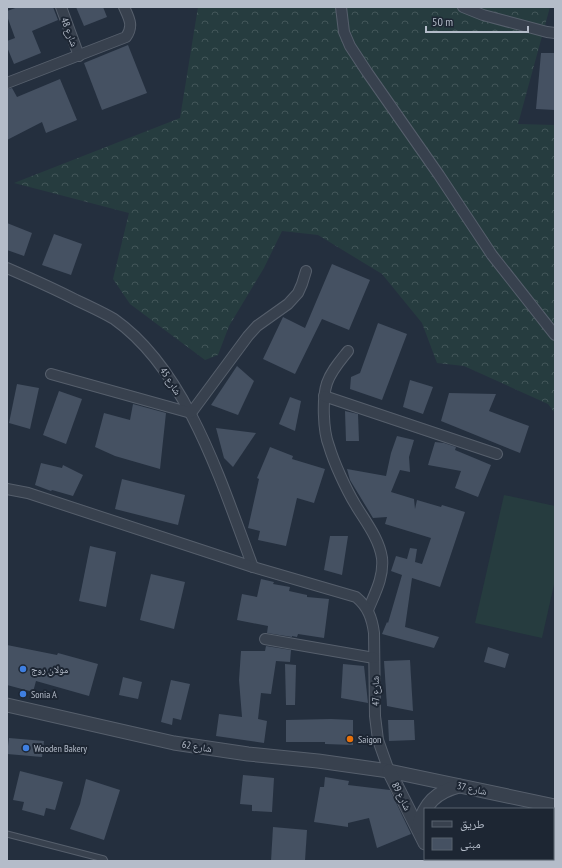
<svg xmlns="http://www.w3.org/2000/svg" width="562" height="868" font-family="'PT Sans Narrow','Noto Naskh Arabic',sans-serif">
	<defs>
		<pattern id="forest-crowns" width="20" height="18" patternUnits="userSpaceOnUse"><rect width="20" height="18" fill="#263c3f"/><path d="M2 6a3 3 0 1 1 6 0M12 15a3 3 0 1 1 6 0" fill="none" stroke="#435659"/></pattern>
	</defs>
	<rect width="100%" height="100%" fill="#242f3e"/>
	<!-- forest -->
	<polygon fill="url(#forest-crowns)" points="198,7 550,7 518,124 555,125 555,413 548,404 464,366 437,363 422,323 382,274 318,235 282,231 264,268 229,326 218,355 205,360 130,304 113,279 129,213 14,183 180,118"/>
	<!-- pitch -->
	<polygon fill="#263c3f" points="504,495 555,506 555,580 542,638 475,623"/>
	<!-- building -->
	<g fill="#455162">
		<polygon points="18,7 53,7 58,20 32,31 41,53 14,64 7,47 7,41 15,38 7,16 7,11"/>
		<polygon points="76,7 103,7 107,17 84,26"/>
		<polygon points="128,45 147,93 102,110 84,63"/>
		<polygon points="541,53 555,53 555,110 536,109"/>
		<polygon points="60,79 77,120 46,133 42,122 7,140 7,89 12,88 17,97"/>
		<polygon points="7,223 32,233 24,256 7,250"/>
		<polygon points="54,234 82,244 71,275 42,265"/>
		<polygon points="332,264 370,280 349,330 322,319 295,374 263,359 283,317 305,328"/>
		<polygon points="378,323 407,334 382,400 350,389 351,377 360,373"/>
		<polygon points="237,366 254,381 238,415 211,405"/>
		<polygon points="410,380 433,387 423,414 403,407"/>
		<polygon points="17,384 39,388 30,429 9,423"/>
		<polygon points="59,391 82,399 66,444 43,435"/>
		<polygon points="449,393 496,394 489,411 529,426 520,453 441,421"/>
		<polygon points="290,397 301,401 295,431 279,424"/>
		<polygon points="133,404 166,413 160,469 115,456 95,447 104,413 130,420"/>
		<polygon points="345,411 358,414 359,441 346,441"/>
		<polygon points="216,428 256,433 233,467 224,458"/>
		<polygon points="397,436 414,440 409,457 410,472 400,470 391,492 414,499 415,509 417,500 441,507 442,505 465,512 440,587 412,578 405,627 439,637 434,648 382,634 387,622 388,623 402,575 391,571 396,556 407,559 410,548 417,549 415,562 422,564 431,538 385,524 387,517 373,518 350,480 347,469 386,476 391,453"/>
		<polygon points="435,442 444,443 456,447 455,450 491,465 478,497 455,488 461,471 428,465"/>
		<polygon points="270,447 293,456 292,459 325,469 314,503 297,498 286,546 258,540 260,531 248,528 259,479 257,478"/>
		<polygon points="41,463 62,468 63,465 83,475 73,496 52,490 51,491 35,485"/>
		<polygon points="122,479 185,495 178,525 115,509"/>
		<polygon points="330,536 348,536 342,575 324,570"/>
		<polygon points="90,546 116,552 106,607 79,601"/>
		<polygon points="151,574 185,582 174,629 140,620"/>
		<polygon points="261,579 274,582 273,584 290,587 289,591 307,595 307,597 329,599 324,638 298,634 297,637 292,636 292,637 267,633 268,626 237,620 242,594 257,597"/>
		<polygon points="7,645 57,655 58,653 98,664 89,696 36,681 33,692 7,685"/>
		<polygon points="266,646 291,650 290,662 276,661 271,694 261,693 258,719 267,721 264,743 216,736 219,714 242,717 239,680 241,651 265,651"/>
		<polygon points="488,647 509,654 505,668 484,662"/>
		<polygon points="410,660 413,711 387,706 384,661"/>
		<polygon points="285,664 296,665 295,705 286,705"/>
		<polygon points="343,664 364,666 368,703 341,698"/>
		<polygon points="123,677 142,682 138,699 119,695"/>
		<polygon points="171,680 190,684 181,720 173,718 172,725 161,722"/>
		<polygon points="331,719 353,720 353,745 325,744 325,742 286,742 286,720"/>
		<polygon points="388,720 414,720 415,740 389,741"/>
		<polygon points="9,738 44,741 42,757 7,754"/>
		<polygon points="20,771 63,782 55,810 46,808 44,816 22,810 24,802 13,800"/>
		<polygon points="243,775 274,778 272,812 252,811 252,805 240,804"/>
		<polygon points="325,777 349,781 348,785 390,790 411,834 377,848 369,818 348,823 348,827 314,822 320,787 324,787"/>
		<polygon points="86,779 120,790 104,840 70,829 80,804"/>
		<polygon points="273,827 307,830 305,861 271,861"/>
	</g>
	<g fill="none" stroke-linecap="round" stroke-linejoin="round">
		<!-- service casing -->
		<g stroke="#565f6c" stroke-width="7">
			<g id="service">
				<polyline points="7,834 104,859 105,861"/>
				<polyline points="531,861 531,859"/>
			</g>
		</g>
		<!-- minor casing -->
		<g stroke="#565f6c" stroke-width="12">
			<g id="minor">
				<polyline points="61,7 79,56"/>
				<polyline points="341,7 344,32 350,46 367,72 439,175 492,255 555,335"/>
				<polyline points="463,7 483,15 547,32 555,33"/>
				<path d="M7 83 126 37C134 26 129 18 124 7"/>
				<path d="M7 268C30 278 53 288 76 300 89 306 102 312 114 319 188 371 222 485 253 567"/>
				<path d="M348 351C340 361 331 371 327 383 322 398 323 431 329 446 334 463 346 489 355 504 365 521 379 538 382 558 384 577 375 593 368 610"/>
				<polyline points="51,374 191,413 248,336 257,326 288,304 298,293 302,284 306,271"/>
				<polyline points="324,396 497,454"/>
				<path d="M7 489 28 493 253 567 356 597C368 607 372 618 374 633L375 716 378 740 389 771"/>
				<polyline points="265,639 374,658"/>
			</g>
		</g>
		<!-- tertiary casing -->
		<g stroke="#565f6c" stroke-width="15">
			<g id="tertiary">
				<polyline points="7,705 174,743 248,754 318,761 389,771 555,806"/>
				<polyline points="389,771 425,843"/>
				<path d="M418 827C425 803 436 792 459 786"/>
				<polyline points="432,859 433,861"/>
			</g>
		</g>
		<!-- service -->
		<use href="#service" stroke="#38414e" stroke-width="5"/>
		<!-- minor -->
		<use href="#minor" stroke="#38414e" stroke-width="10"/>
		<!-- tertiary -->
		<use href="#tertiary" stroke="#38414e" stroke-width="13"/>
	</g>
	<!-- markers -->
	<g fill="#3f7fe0" stroke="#1d2633" stroke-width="1.5">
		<circle cx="23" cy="669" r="4"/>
		<circle cx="23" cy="694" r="4"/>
		<circle cx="26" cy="748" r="4"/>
	</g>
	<circle fill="#e8710a" stroke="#1d2633" stroke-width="1.5" cx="350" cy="739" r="4"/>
	<g text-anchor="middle" stroke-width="4" stroke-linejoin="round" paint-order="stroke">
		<!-- street labels -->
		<g font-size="10" fill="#b4bcc9" stroke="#1d2633">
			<text transform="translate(70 32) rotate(69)" y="4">شارع 48</text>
			<text transform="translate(171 381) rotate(57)" y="4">شارع 45</text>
			<text transform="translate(375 691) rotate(-91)" y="4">شارع 47</text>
			<text transform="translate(197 746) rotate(9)" y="4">شارع 62</text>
			<text transform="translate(472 788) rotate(12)" y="4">شارع 37</text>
			<text transform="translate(402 796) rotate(63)" y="4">شارع 89</text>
		</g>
		<!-- poi labels -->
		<g font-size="10" fill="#b4bcc9" stroke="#1d2633" text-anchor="start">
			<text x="31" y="673">مولان روج</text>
			<text x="31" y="698">Sonia A</text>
			<text x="358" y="743">Saigon</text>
			<text x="34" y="752">Wooden Bakery</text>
		</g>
	</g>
	<!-- border -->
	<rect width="562" height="868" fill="none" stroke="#b4bcc9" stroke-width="16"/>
	<!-- legend -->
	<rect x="424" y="808" width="130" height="52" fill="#1d2633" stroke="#59626f"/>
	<rect x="432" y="821" width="20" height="6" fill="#38414e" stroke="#59626f"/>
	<text x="460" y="828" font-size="12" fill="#b4bcc9">طريق</text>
	<rect x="432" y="838" width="20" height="12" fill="#455162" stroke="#59626f"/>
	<text x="460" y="848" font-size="12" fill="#b4bcc9">مبنى</text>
	<!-- scale -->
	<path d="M426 26v6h102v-6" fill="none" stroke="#b4bcc9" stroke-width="2"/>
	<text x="432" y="26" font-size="12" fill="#b4bcc9" stroke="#1d2633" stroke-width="3" paint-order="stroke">50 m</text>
</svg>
